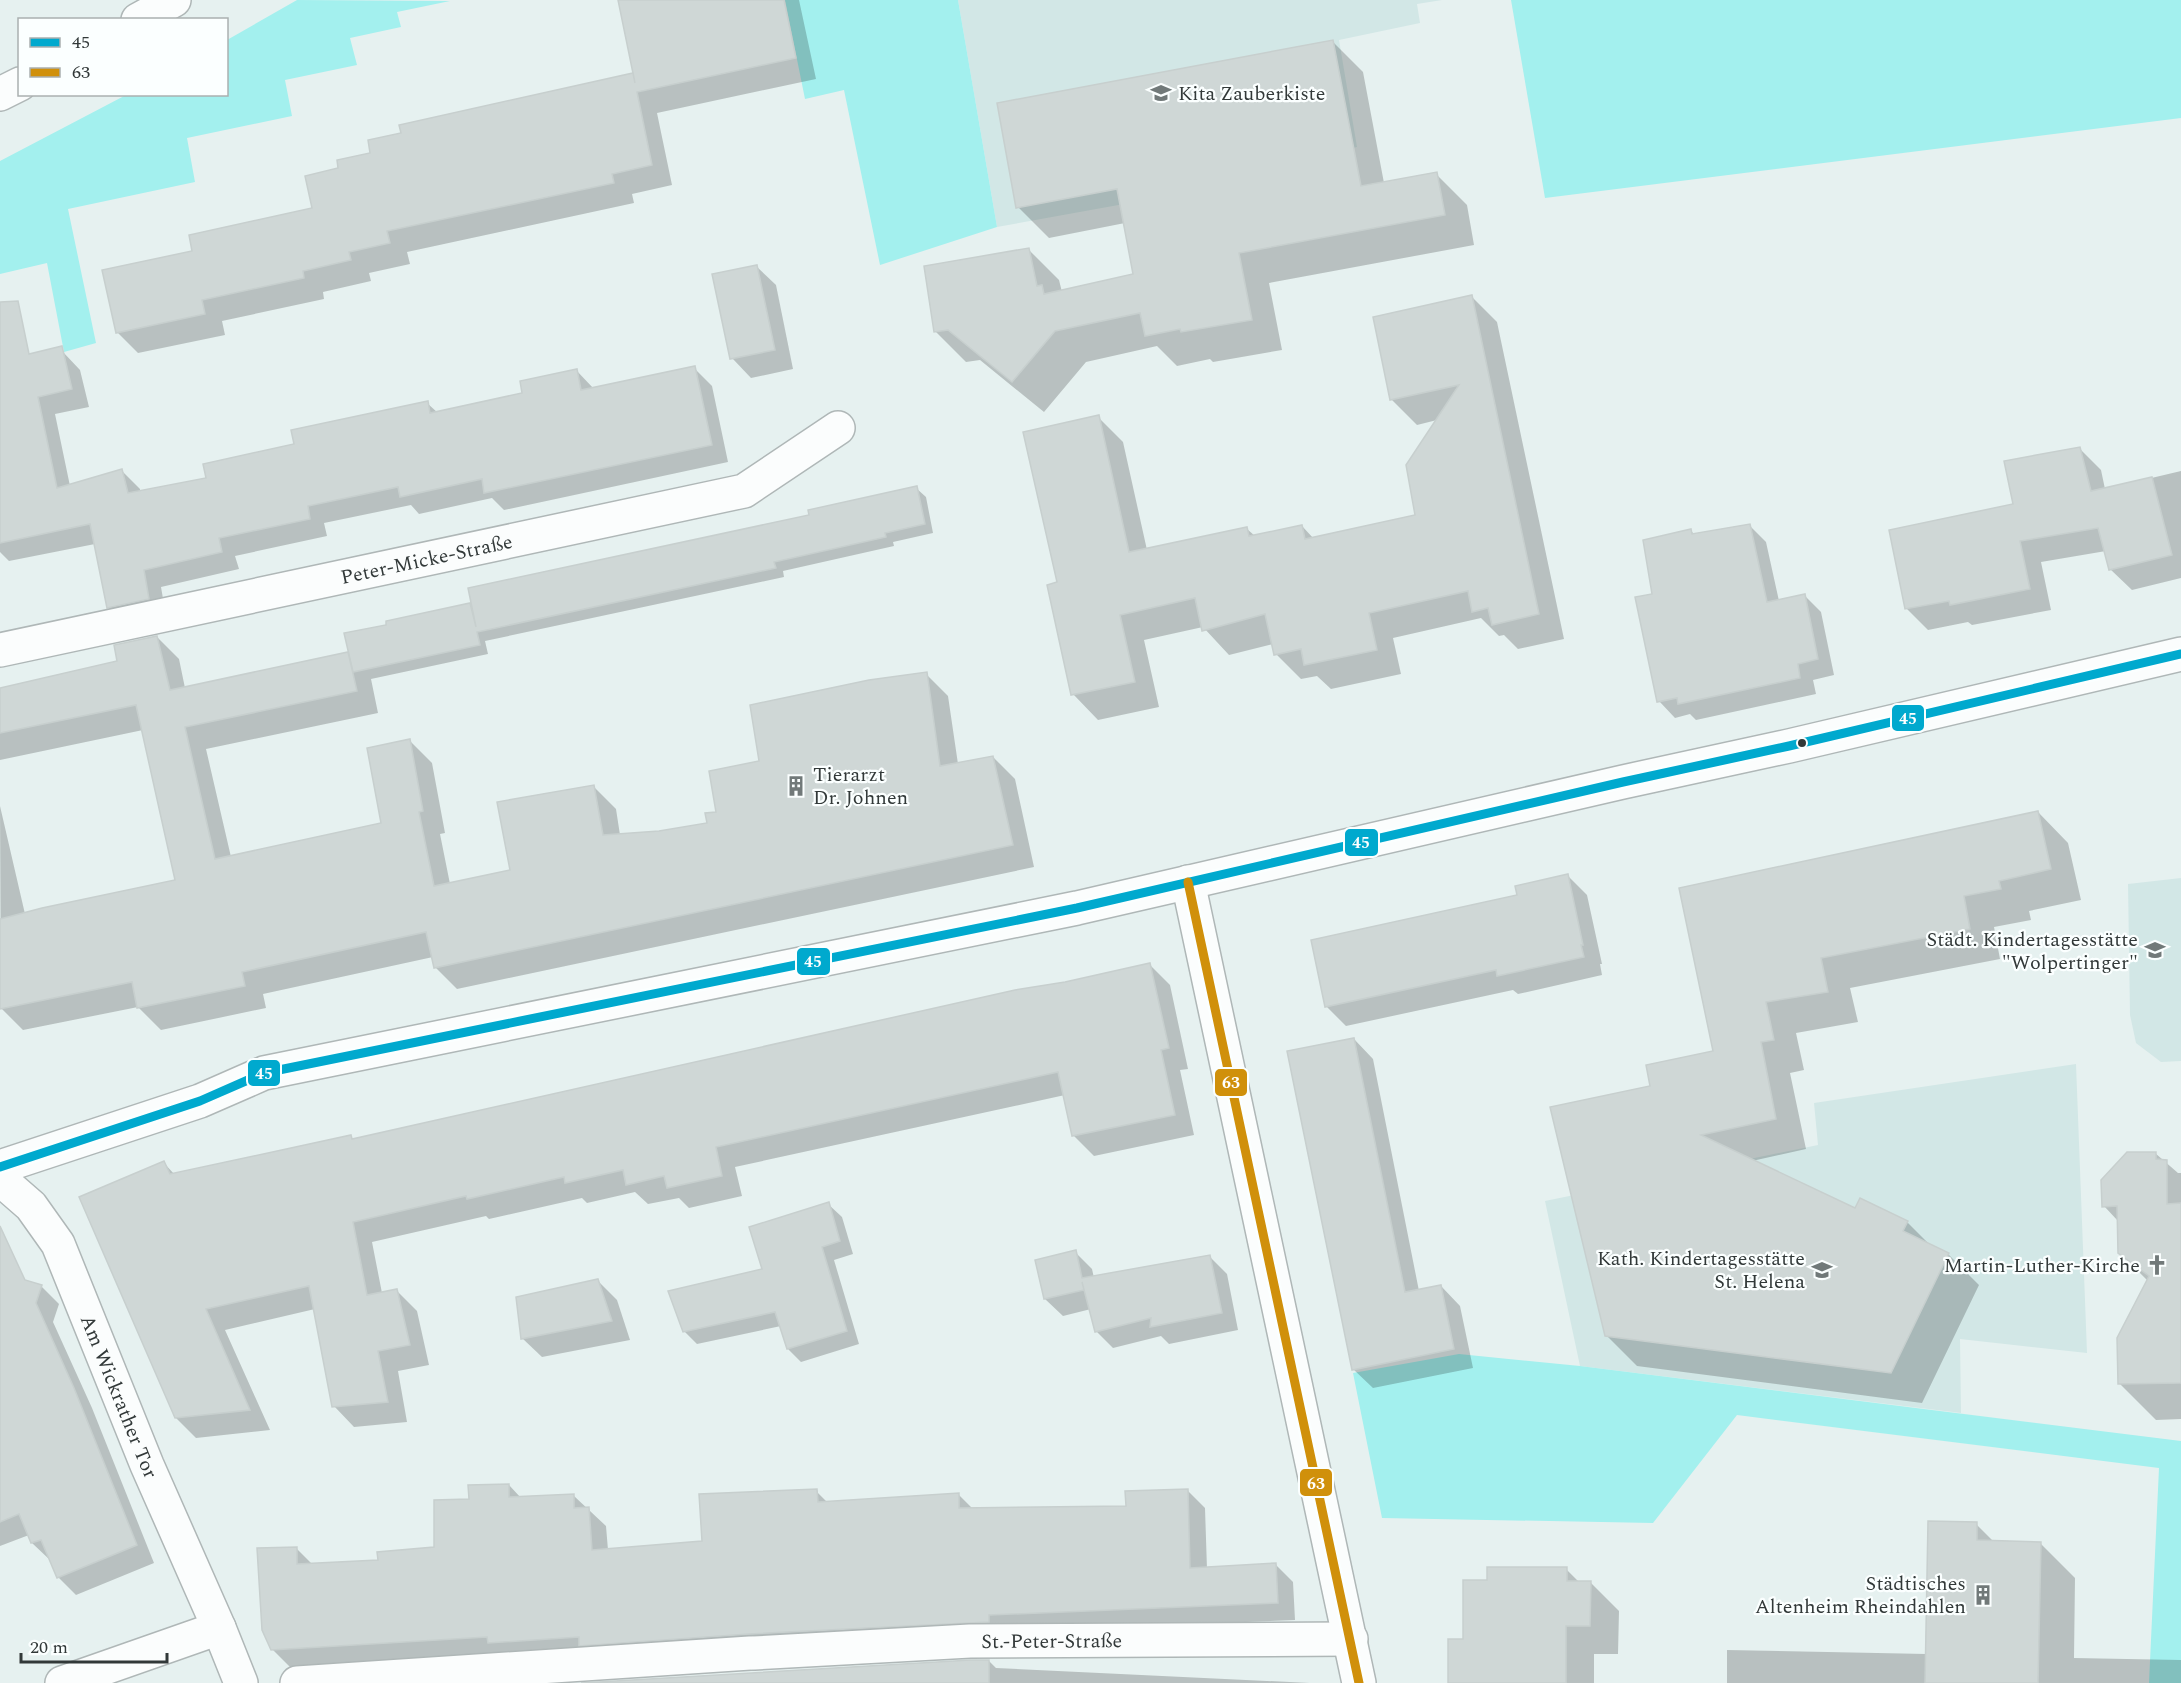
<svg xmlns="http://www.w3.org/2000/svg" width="2181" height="1683" font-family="Spectral,serif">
	<rect width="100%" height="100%" fill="#e6f1f0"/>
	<!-- built -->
	<g fill="#d2e7e6">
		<polygon points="958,0 1442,0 1417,4 1420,23 1339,40 1357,147 1334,152 1335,166 997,227"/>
		<polygon points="2181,878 2181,1061 2161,1062 2136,1043 2130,1015 2128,884"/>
		<polygon points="2076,1064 2087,1353 1960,1339 1961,1413 1580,1366 1545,1201 1818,1145 1814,1103"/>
	</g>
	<!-- green -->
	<g fill="#a3f0ee">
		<polygon points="297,0 450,1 397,12 401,27 350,38 357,65 285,80 292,116 187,138 195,182 68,209 96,343 64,352 47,263 0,274 0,161 126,95 226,94 227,40"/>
		<polygon points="785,0 958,0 997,227 880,265 844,90 805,99"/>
		<polygon points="1511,0 2181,0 2181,118 1545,198"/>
		<polygon points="1459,1354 1580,1366 2181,1441 2181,1683 2149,1683 2159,1468 1737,1415 1653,1523 1382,1518 1353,1373"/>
	</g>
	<!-- shadow -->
	<g fill="#0003">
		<polygon points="619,0 799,0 816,79 657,113 672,185 632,194 634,203 407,252 410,264 369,273 371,281 323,292 324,299 222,321 225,335 138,353 117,332 194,252 314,209 340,170 372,154 635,78"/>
		<polygon points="1332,41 1363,72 1384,183 1436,174 1467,205 1474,245 1269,283 1282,350 1213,362 1210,359 1177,366 1157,346 1086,362 1044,412 980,360 966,362 935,331 1029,250 1059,280 1062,292 1135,275 1125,223 1049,238 1018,207"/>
		<polygon points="756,266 776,285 793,369 751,378 732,358"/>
		<polygon points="1472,297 1497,322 1564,639 1518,649 1504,635 1499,636 1481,618 1393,638 1401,674 1331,689 1317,676 1301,679 1276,654 1273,644 1229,655 1203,627 1144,640 1159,707 1098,720 1073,694 1059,584 1098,417 1123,442 1147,550 1247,529 1255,536 1302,526 1314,539 1417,516 1437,420 1417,425 1392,400"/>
		<polygon points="63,352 80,370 89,407 55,414 70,486 122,471 140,489 140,492 208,479 296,445 427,403 438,413 524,394 576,370 594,389 694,368 712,386 728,462 504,510 492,498 419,514 411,505 324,523 327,536 235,556 239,569 161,587 166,616 126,625 108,607 95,544 9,561 0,552 0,366"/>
		<polygon points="2080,449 2101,470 2105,489 2181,471 2181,578 2132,590 2110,569 2106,551 2041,562 2051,610 1972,625 1968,622 1928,630 1907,609 2014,506"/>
		<polygon points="916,488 926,497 933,533 893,542 894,546 783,571 784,577 485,641 488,654 371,679 378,713 206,749 231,857 383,824 410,741 432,763 445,833 440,834 450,884 512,871 594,787 616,809 620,835 659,832 709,824 761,762 926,674 948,696 958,764 993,757 1015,779 1034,867 457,989 435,967 433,957 263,994 266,1008 161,1030 138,1007 23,1030 1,1008 0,806 25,914 176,881 143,730 0,760 0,690 119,662 157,637 179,659 185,688 348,654 351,657 388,626 470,605 474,609"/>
		<polygon points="1750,526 1766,542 1779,601 1804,595 1821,612 1834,675 1813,680 1816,694 1696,720 1690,714 1675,718 1659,701 1654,596 1691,531 1695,535"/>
		<polygon points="2038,812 2068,843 2081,900 2029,911 2031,920 1994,927 2000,959 1850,988 1858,1022 1796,1033 1804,1070 1790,1073 1806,1149 1752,1161 1856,1210 1907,1222 1930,1245 1948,1254 1979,1285 1922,1403 1637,1366 1606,1335 1651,1087 1715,1052 1681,889"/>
		<polygon points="1568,876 1587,895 1602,964 1600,964 1602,975 1518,994 1513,990 1346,1026 1327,1007 1519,897"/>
		<polygon points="1150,965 1170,985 1188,1069 1180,1070 1194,1135 1094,1156 1073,1135 1065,1095 735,1167 742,1196 689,1208 679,1198 648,1204 635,1192 587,1203 582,1198 489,1219 486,1216 372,1242 382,1293 397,1291 417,1311 429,1365 398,1371 407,1422 354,1427 334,1406 315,1309 225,1330 270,1430 196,1438 176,1418 164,1163 175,1175 351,1137 354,1140"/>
		<polygon points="1354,1039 1373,1059 1419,1291 1441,1286 1460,1306 1473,1368 1373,1388 1353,1369"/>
		<polygon points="2155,1153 2178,1173 2181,1173 2181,1419 2156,1420 2120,1384 2148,1281 2119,1252 2118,1221 2104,1206"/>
		<polygon points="828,1204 842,1217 853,1254 834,1260 859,1344 801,1362 788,1349 781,1326 697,1344 684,1331 764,1271"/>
		<polygon points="1075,1252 1092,1269 1094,1278 1209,1256 1227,1274 1238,1330 1169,1344 1161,1336 1113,1348 1096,1331 1091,1309 1063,1316 1045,1299 1037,1261"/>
		<polygon points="0,1257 26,1282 41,1286 59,1304 53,1322 92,1408 154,1563 76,1595 58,1577 50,1560 32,1543 29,1535 0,1546"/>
		<polygon points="598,1281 617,1300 630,1340 542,1357 522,1338"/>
		<polygon points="509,1485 521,1498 574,1496 606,1526 608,1550 704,1543 816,1491 828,1503 959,1495 974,1510 1127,1507 1188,1491 1205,1508 1207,1569 1275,1564 1293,1582 1295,1620 547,1650 290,1667 272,1649 296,1548 313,1565 380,1561 436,1549 470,1500"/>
		<polygon points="1976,1524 1994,1542 2040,1543 2075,1578 2074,1658 2181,1660 2181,1683 1727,1683 1727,1650 1927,1654"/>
		<polygon points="1566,1569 1580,1583 1590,1582 1619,1611 1618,1654 1594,1654 1594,1683 1450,1683 1464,1641 1488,1582"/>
		<polygon points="989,1661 996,1668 1310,1683 601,1683 753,1673"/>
	</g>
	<!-- building -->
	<g fill="#cfd7d6" stroke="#c7cfce" stroke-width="1.5">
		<polygon points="618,0 784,0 796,58 637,92 652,165 612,174 614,183 387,231 390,243 349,252 351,260 303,271 304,278 202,300 205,314 116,333 102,270 192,251 189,235 312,208 305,176 338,168 337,160 370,153 368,140 401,133 399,125 633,73 635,83"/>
		<polygon points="1333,40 1361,186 1437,172 1445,215 1239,253 1252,320 1181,332 1180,329 1145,336 1140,313 1055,331 1012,382 948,330 934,332 924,266 1029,248 1037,286 1042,285 1044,294 1133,274 1117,189 1016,208 997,103"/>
		<polygon points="757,265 775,350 730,359 712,274"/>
		<polygon points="1472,295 1539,614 1492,625 1488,608 1472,612 1468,591 1369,613 1377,650 1304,665 1301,649 1274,655 1265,614 1202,631 1195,598 1120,615 1135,682 1071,695 1047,585 1057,582 1023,432 1099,415 1129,552 1247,527 1249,536 1302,525 1305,539 1415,515 1406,465 1459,385 1390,400 1373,317"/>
		<polygon points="18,301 29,354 62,346 72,389 38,397 57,488 122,469 128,493 206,478 203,464 294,444 291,430 428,401 430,413 522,393 520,381 577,369 581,390 695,366 712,445 484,493 482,479 400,497 398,487 308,506 310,519 219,538 222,552 144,570 149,599 107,608 90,524 0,543 0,302"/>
		<polygon points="2080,447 2091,491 2152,477 2172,555 2109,570 2098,528 2020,541 2030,589 1950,605 1949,601 1905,609 1889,530 2013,504 2004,461"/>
		<polygon points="917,486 925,524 885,533 886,537 774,562 776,568 477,632 480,645 353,672 344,633 386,625 386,621 470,603 476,627 468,588 809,515 808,510"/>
		<polygon points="1750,524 1767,602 1805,594 1818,659 1798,664 1800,678 1678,704 1677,698 1657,702 1635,597 1652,594 1643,540 1691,529 1692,534"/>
		<polygon points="157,636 170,690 348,652 357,691 185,727 215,859 381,823 367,748 410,739 423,811 419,812 434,886 510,870 497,802 594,785 603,835 659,831 707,823 705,813 716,812 709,771 759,761 750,705 869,680 927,672 940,766 993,756 1013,845 434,968 426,932 242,972 245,986 137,1008 132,982 0,1009 0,919 42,908 175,880 136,705 0,733 0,688 117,661 114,645"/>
		<polygon points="2038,811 2051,869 1999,881 2001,889 1964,896 1970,929 1821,958 1828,992 1766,1002 1774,1040 1761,1042 1776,1119 1701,1135 1855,1208 1860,1198 1908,1221 1903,1231 1949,1253 1891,1373 1605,1336 1550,1107 1650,1086 1646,1065 1713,1051 1679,888"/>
		<polygon points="1568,874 1583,945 1581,945 1584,957 1497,976 1496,970 1325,1007 1311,940 1517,895 1515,886"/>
		<polygon points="1150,963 1169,1048 1161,1050 1175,1115 1072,1136 1058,1072 716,1147 722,1176 667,1188 664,1176 626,1185 623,1170 565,1183 564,1177 467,1199 466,1196 353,1222 367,1295 397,1289 410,1345 378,1351 388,1402 332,1407 309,1286 206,1309 250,1410 175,1418 79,1197 164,1161 170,1174 351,1135 352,1139 1015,990 1065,982"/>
		<polygon points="1354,1038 1405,1292 1441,1285 1454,1349 1352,1370 1287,1051"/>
		<polygon points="2127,1152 2156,1152 2156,1159 2167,1160 2167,1204 2181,1203 2181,1383 2118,1384 2117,1338 2149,1276 2118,1253 2117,1206 2102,1207 2101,1180"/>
		<polygon points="829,1202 840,1241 822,1247 847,1331 787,1349 775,1312 683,1332 668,1291 762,1269 749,1227"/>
		<polygon points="0,1226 25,1280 42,1285 36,1303 74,1388 137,1545 57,1578 41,1540 31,1543 19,1514 0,1522"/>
		<polygon points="1076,1250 1082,1278 1210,1255 1222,1313 1150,1327 1151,1318 1095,1332 1082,1282 1084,1290 1044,1299 1035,1260"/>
		<polygon points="598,1279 612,1321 521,1339 516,1297"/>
		<polygon points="509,1484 509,1497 574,1494 574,1508 589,1507 592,1550 702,1541 699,1494 817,1489 818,1502 959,1493 959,1508 1126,1506 1125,1491 1188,1489 1190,1568 1276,1563 1278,1603 989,1615 989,1622 749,1634 579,1646 579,1637 488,1643 487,1637 271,1650 262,1630 257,1548 297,1547 297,1564 378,1560 377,1552 434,1547 434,1500 469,1499 468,1485"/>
		<polygon points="1928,1521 1977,1522 1977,1540 2041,1542 2038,1683 1925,1683"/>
		<polygon points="1487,1567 1567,1567 1567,1581 1591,1581 1590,1626 1566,1626 1566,1683 1448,1683 1448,1639 1463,1639 1463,1580 1487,1580"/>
		<polygon points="971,1660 989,1660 989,1683 581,1683"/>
	</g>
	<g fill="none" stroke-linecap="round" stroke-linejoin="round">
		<!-- street casing -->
		<g stroke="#afb7b7" stroke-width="36">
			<g id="street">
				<path id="s1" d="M0 650 744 491 838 428"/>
				<polyline points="1188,882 1359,1683"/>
				<path id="s2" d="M0 1179 31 1206 58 1244 147 1465 219 1628 241 1683"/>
				<path id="s3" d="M754 1653 970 1641 1351 1639"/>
				<polyline points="62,1683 219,1628"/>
				<polyline points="297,1683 750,1653"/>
			</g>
		</g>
		<!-- secondary casing -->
		<g stroke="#afb7b7" stroke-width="36">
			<g id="secondary">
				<polyline points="138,20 174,0"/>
				<polyline points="0,94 20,84"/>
				<polyline points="0,1167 200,1101 264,1073 1077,908 1623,782 1789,746 2181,654"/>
			</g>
		</g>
		<!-- street -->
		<use href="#street" stroke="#fbfdfd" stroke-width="33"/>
		<!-- secondary -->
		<use href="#secondary" stroke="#fbfdfd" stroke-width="33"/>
		<!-- bus-1 casing -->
		<g stroke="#fbffff" stroke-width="14">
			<polyline id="bus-1" points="0,1167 200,1101 264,1073 1077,908 1623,782 1789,746 2181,654"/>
		</g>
		<!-- bus-2 casing -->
		<g stroke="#fbffff" stroke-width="14">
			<polyline id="bus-2" points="1188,882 1359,1683"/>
		</g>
		<!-- bus-1 -->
		<use href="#bus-1" stroke="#00a9ce" stroke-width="9"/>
		<!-- bus-2 -->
		<use href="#bus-2" stroke="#d0900b" stroke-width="9"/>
	</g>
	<!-- icons -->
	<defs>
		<g id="school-bare" transform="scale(1.62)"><path d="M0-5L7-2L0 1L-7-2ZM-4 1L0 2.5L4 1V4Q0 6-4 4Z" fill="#717979" stroke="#fbffff" stroke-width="2.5" paint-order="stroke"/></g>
		<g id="building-bare" transform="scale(1.62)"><path d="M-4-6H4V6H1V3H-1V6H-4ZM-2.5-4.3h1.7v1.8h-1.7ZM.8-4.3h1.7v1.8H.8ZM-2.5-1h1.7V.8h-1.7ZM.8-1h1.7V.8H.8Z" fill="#717979" stroke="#fbffff" stroke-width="2.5" paint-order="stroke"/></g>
		<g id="church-bare" transform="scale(1.62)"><path d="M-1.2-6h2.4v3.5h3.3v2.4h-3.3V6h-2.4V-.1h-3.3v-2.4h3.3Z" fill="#717979" stroke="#fbffff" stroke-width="2.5" paint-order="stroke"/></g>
	</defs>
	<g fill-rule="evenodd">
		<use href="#school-bare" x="1161" y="93"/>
		<use href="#building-bare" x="796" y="786"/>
		<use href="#school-bare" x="2155" y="950"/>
		<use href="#church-bare" x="2157" y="1265"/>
		<use href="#school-bare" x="1822" y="1270"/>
		<use href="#building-bare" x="1983" y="1595"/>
	</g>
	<!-- markers -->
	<circle fill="#323939" stroke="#fbffff" stroke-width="2" cx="1802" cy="743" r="5"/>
	<g text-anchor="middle" stroke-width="4.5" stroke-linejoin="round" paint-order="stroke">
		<!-- poi labels -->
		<g font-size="20" fill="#323939" stroke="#fbffff" text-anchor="end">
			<text x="1178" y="100" text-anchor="start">Kita Zauberkiste</text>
			<text x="813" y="781" text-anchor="start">Tierarzt<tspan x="813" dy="23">Dr. Johnen</tspan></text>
			<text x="2138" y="946">Städt. Kindertagesstätte<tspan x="2138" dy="23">"Wolpertinger"</tspan></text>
			<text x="1805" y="1265">Kath. Kindertagesstätte<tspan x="1805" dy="23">St. Helena</tspan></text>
			<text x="2140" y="1272">Martin-Luther-Kirche</text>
			<text x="1966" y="1590">Städtisches<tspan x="1966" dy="23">Altenheim Rheindahlen</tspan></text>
		</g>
		<!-- street labels -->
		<g font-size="20" fill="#323939" stroke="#fbffff">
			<text dy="7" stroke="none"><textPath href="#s1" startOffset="436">Peter-Micke-Straße</textPath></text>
			<text dy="7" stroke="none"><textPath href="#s2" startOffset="252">Am Wickrather Tor</textPath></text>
			<text dy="7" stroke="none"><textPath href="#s3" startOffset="298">St.-Peter-Straße</textPath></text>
		</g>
	</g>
	<g stroke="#fbffff" stroke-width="2">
		<rect x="1891" y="704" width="34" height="28" rx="6" fill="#00a9ce"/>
		<rect x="1344" y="828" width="35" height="29" rx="6" fill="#00a9ce"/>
		<rect x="796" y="947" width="35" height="29" rx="6" fill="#00a9ce"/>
		<rect x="247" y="1059" width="34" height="28" rx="6" fill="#00a9ce"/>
		<rect x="1214" y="1068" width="34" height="29" rx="6" fill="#d0900b"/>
		<rect x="1299" y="1468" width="34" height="29" rx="6" fill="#d0900b"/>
	</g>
	<g font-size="16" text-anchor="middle" font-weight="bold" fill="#fff">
		<text x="1908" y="724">45</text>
		<text x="1361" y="848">45</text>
		<text x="813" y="967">45</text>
		<text x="264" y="1079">45</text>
		<text x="1231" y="1088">63</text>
		<text x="1316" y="1489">63</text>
	</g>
	<!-- legend -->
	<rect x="18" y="18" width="210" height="78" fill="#fbffff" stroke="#abb0b0" stroke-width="1.5"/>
	<rect x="30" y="38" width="30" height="9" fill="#00a9ce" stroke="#abb0b0" stroke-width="1.5"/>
	<text x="72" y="48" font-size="18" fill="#323939">45</text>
	<rect x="30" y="68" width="30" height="9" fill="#d0900b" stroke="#abb0b0" stroke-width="1.5"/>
	<text x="72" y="78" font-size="18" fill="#323939">63</text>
	<!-- scale -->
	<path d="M21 1653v9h146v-9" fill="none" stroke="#323939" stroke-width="3"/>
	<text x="30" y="1653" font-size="18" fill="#323939" stroke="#fbffff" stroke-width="4.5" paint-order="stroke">20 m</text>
</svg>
